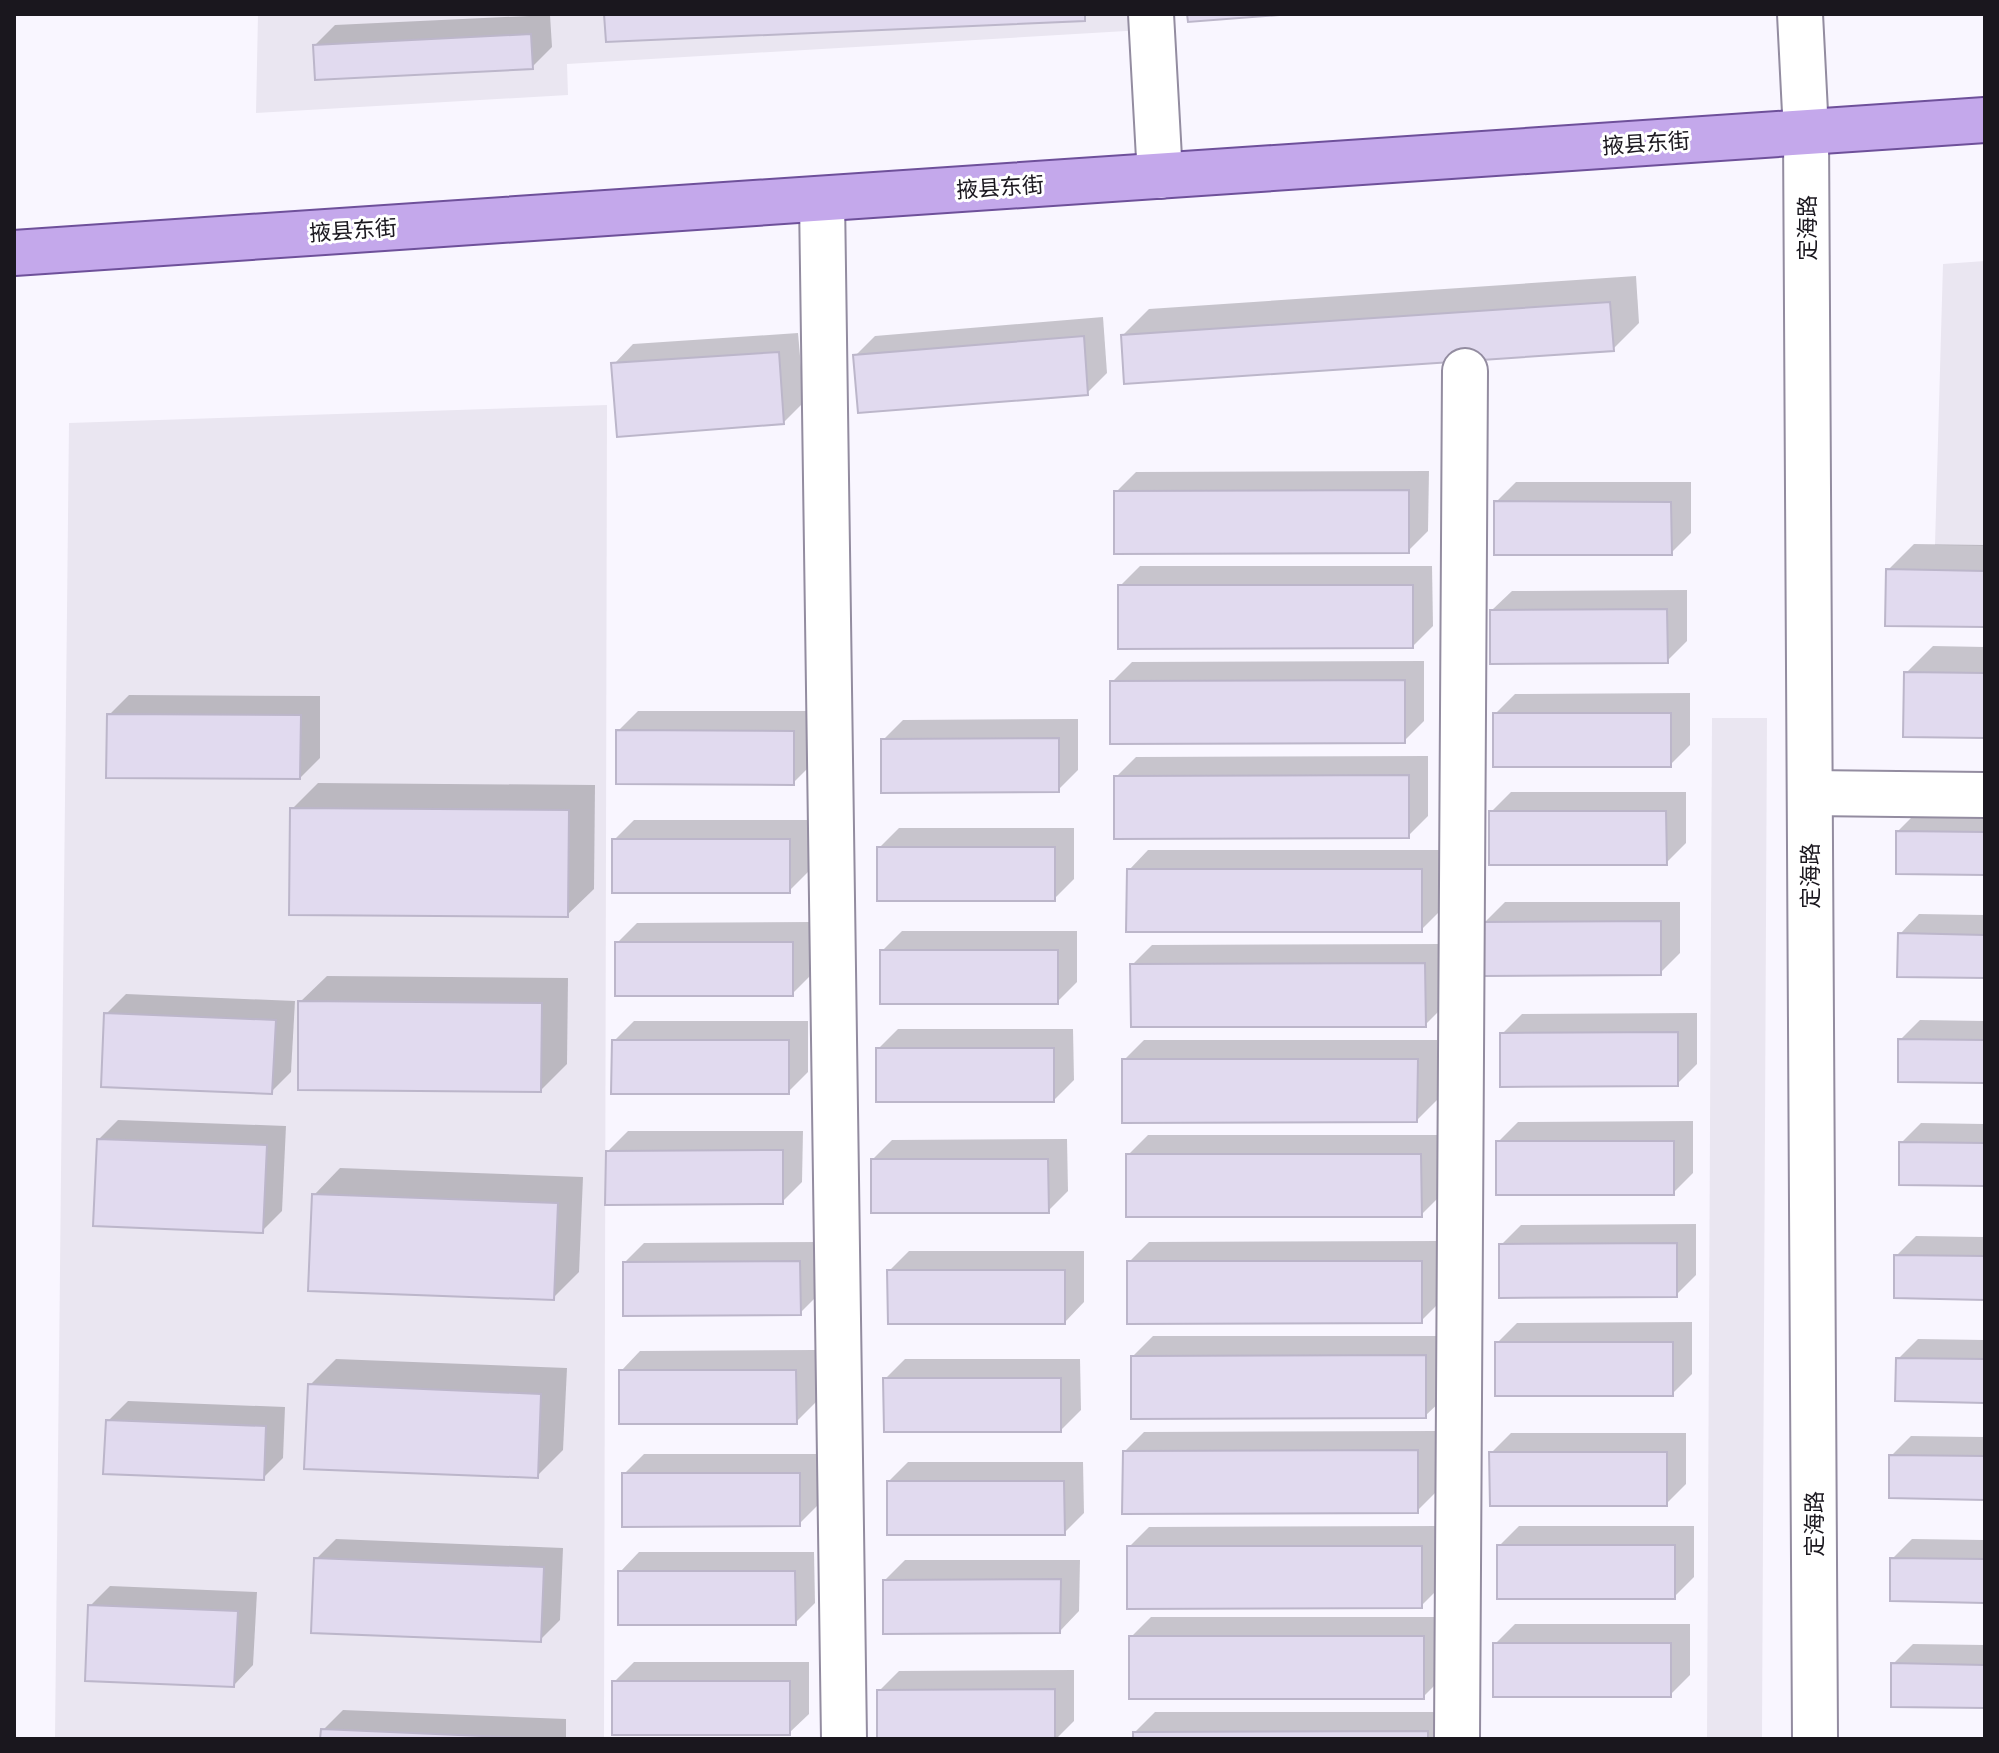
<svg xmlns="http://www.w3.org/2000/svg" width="1999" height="1753" font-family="Mulish,'Noto Sans SC',sans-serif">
	<rect width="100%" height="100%" fill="#f9f6ff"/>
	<!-- built -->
	<g fill="#eae6f1">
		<polygon points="258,14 1142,14 1143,30 567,64 568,95 256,113"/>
		<polygon points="1985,261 1985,546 1935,545 1943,264"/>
		<polygon points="607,405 604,1739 55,1739 69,423"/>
		<polygon points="1712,718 1767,718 1762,1739 1707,1739"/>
	</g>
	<!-- shadow -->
	<g fill="#0003">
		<polygon points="550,15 552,47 532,67 315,45 335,25"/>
		<polygon points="1636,276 1639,323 1613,349 1123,335 1149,309"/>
		<polygon points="1103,317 1107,373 1087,393 856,355 875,336"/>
		<polygon points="798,333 804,402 784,422 614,364 633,344"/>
		<polygon points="1429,471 1428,531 1408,551 1116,492 1136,472"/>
		<polygon points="1516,482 1691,482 1691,533 1671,553 1496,502"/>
		<polygon points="1914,544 1985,545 1985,625 1888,570"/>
		<polygon points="1140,566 1432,566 1433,626 1413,646 1120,586"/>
		<polygon points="1687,590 1687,641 1667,661 1492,610 1512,591"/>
		<polygon points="1933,646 1985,647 1985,736 1906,673"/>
		<polygon points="1424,661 1424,721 1404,741 1112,682 1132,662"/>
		<polygon points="1690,693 1690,745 1670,765 1495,714 1515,694"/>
		<polygon points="129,695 320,696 320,758 300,778 109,715"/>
		<polygon points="638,711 813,711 813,763 793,783 618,731"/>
		<polygon points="1078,719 1078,770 1058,790 883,740 903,720"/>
		<polygon points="1428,756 1428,816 1408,836 1116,777 1136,757"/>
		<polygon points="318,783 595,785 594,889 567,915 292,809"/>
		<polygon points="1511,792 1686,792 1686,843 1666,863 1491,812"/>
		<polygon points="1918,811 1985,812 1985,873 1898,831"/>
		<polygon points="634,820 809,820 809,871 789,891 614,840"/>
		<polygon points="899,828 1074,828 1074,879 1054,899 879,848"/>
		<polygon points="1148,850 1441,850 1441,910 1421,930 1129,870"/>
		<polygon points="1505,902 1680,902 1680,953 1660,973 1485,922"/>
		<polygon points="1919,914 1985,915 1985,976 1900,934"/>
		<polygon points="812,922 812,974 792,994 617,943 637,923"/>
		<polygon points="902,931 1077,931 1077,982 1057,1002 882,951"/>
		<polygon points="1445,944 1445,1005 1425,1025 1132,965 1152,945"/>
		<polygon points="327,976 568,978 567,1064 541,1090 300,1002"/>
		<polygon points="126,994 295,1001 291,1072 271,1092 106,1014"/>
		<polygon points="1697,1013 1697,1064 1677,1084 1502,1034 1522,1014"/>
		<polygon points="1920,1020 1985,1021 1985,1081 1900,1040"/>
		<polygon points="634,1021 808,1021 808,1072 788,1092 614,1041"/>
		<polygon points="898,1029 1073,1029 1074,1080 1054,1100 878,1049"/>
		<polygon points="1144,1040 1437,1040 1437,1100 1417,1120 1124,1060"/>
		<polygon points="118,1120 286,1126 282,1211 262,1231 98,1140"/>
		<polygon points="1693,1121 1693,1173 1673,1193 1498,1142 1518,1122"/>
		<polygon points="1921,1123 1985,1124 1985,1184 1901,1143"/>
		<polygon points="628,1131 803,1131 802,1182 782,1202 608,1151"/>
		<polygon points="1148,1135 1440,1135 1441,1195 1421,1215 1128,1155"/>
		<polygon points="1067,1139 1068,1191 1048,1211 872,1160 892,1140"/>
		<polygon points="340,1168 583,1177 579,1272 553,1298 314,1195"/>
		<polygon points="1696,1224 1696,1275 1676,1295 1501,1245 1521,1225"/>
		<polygon points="1916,1236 1985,1237 1985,1298 1896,1256"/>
		<polygon points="1441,1241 1441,1301 1421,1321 1129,1262 1149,1242"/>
		<polygon points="819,1242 820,1293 800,1313 624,1263 644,1243"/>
		<polygon points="909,1251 1084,1251 1084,1302 1065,1322 889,1271"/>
		<polygon points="1692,1322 1692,1374 1672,1394 1497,1343 1517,1323"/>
		<polygon points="1153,1336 1445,1336 1445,1397 1425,1416 1133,1356"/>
		<polygon points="1918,1339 1985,1340 1985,1401 1898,1359"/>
		<polygon points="815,1350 816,1402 796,1422 621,1371 640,1351"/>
		<polygon points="336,1359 567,1368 563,1450 537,1476 310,1385"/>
		<polygon points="905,1359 1080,1359 1081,1410 1061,1430 885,1379"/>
		<polygon points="128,1401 285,1407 283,1458 263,1478 108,1421"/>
		<polygon points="1437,1431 1437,1491 1417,1511 1124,1452 1144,1432"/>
		<polygon points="1511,1433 1686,1433 1686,1484 1666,1504 1491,1453"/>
		<polygon points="1911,1436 1985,1437 1985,1498 1891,1456"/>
		<polygon points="644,1454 819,1454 819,1504 799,1524 624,1474"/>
		<polygon points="908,1462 1083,1462 1084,1513 1064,1533 888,1482"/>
		<polygon points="1441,1526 1441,1586 1421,1606 1129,1547 1149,1527"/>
		<polygon points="1519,1526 1694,1526 1694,1577 1674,1597 1499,1546"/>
		<polygon points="336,1539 563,1548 560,1620 540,1640 316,1559"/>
		<polygon points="1912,1539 1985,1540 1985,1601 1892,1559"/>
		<polygon points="639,1552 814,1552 815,1603 795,1623 620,1572"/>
		<polygon points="905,1560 1080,1560 1079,1611 1060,1631 885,1580"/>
		<polygon points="110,1586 257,1592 253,1665 234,1685 90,1606"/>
		<polygon points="1151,1617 1443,1617 1443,1677 1423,1697 1131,1637"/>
		<polygon points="1515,1624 1690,1624 1690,1675 1670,1695 1495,1644"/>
		<polygon points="1913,1644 1985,1645 1985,1706 1893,1664"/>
		<polygon points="634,1662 809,1662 809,1714 789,1733 614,1682"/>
		<polygon points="1074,1670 1074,1721 1056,1739 879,1739 879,1691 899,1671"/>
		<polygon points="343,1710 566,1719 566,1739 322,1739 323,1730"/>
		<polygon points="1155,1712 1447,1712 1447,1739 1135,1739 1135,1732"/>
	</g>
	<!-- building -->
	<g fill="#e1daef" stroke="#bcb6ca" stroke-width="2">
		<polygon points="604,14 1085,14 1085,21 606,42"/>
		<polygon points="1187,14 1292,14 1188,22"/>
		<polygon points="531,34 533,69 315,80 313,45"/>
		<polygon points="1610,302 1614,351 1124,384 1121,335"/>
		<polygon points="1084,336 1088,395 858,413 853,355"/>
		<polygon points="779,352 784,424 617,437 611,363"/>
		<polygon points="1409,490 1409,553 1114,554 1114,491"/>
		<polygon points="1494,501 1671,502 1672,555 1494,555"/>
		<polygon points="1886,569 1985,571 1985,627 1885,626"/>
		<polygon points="1118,585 1413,585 1413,648 1118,649"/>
		<polygon points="1667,609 1668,663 1490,664 1490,610"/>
		<polygon points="1904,672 1985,673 1985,738 1903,737"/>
		<polygon points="1405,680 1405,743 1110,744 1110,681"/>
		<rect x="1493" y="713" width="178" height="54"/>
		<polygon points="107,714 301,715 300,779 106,778"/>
		<polygon points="616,730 794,731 794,785 616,784"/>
		<polygon points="1059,738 1059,792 881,793 881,739"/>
		<polygon points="1409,775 1409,838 1114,839 1114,776"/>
		<polygon points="290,808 569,810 568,917 289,915"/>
		<polygon points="1489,811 1666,811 1667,865 1489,865"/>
		<polygon points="1896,831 1985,832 1985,875 1896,874"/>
		<rect x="612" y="839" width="178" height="54"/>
		<rect x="877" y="847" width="178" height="54"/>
		<polygon points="1127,869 1422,869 1422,932 1126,932"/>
		<polygon points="1661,921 1661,975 1483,976 1483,922"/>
		<polygon points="1898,933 1985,935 1985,978 1897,977"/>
		<rect x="615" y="942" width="178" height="54"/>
		<rect x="880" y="950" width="178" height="54"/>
		<polygon points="1425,963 1426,1027 1131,1027 1130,964"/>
		<polygon points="298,1001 542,1003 541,1092 298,1090"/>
		<polygon points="104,1013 276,1020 272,1094 101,1087"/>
		<polygon points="1678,1032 1678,1086 1500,1087 1500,1033"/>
		<polygon points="1898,1039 1985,1040 1985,1083 1898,1082"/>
		<polygon points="612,1040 789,1040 789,1094 611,1094"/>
		<rect x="876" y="1048" width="178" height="54"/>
		<polygon points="1122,1059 1418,1059 1417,1122 1122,1123"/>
		<polygon points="97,1139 267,1145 263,1233 93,1226"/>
		<rect x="1496" y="1141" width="178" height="54"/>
		<polygon points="1899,1142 1985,1143 1985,1186 1899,1185"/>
		<polygon points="783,1150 783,1204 605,1205 606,1151"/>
		<polygon points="1126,1154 1421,1154 1422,1217 1126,1217"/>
		<polygon points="871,1159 1048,1159 1049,1213 871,1213"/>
		<polygon points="312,1194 558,1203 554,1300 308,1291"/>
		<polygon points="1677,1243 1677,1297 1499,1298 1499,1244"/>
		<polygon points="1894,1255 1985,1256 1985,1300 1894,1298"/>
		<polygon points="800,1261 801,1315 623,1316 623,1262"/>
		<polygon points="1127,1261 1422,1261 1422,1323 1127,1324"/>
		<polygon points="887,1270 1065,1270 1065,1324 888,1324"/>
		<rect x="1495" y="1342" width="178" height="54"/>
		<polygon points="1426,1355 1426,1418 1131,1419 1131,1356"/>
		<polygon points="1896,1358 1985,1359 1985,1403 1895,1401"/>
		<polygon points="619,1370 796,1370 797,1424 619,1424"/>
		<polygon points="883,1378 1061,1378 1061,1432 884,1432"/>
		<polygon points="308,1384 541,1394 538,1478 304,1469"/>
		<polygon points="106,1420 266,1426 264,1480 103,1474"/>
		<polygon points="1418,1450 1418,1513 1122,1514 1123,1451"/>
		<polygon points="1489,1452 1667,1452 1667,1506 1490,1506"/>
		<polygon points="1889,1455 1985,1456 1985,1500 1889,1498"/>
		<polygon points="622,1473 800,1473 800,1526 622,1527"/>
		<polygon points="887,1481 1064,1481 1065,1535 887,1535"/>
		<rect x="1497" y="1545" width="178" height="54"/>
		<polygon points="1127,1546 1422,1546 1422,1608 1127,1609"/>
		<polygon points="314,1558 544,1567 541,1642 311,1633"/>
		<polygon points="1890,1558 1985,1559 1985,1603 1890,1601"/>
		<polygon points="618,1571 795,1571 796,1625 618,1625"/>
		<polygon points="1061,1579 1060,1633 883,1634 883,1580"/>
		<polygon points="88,1605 238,1611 234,1687 85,1681"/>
		<rect x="1129" y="1636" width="295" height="63"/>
		<rect x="1493" y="1643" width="178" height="54"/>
		<polygon points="1891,1663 1985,1665 1985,1708 1891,1707"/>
		<rect x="612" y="1681" width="178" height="54"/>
		<polygon points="1055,1689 1055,1739 877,1739 877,1690"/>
		<polygon points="321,1729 547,1739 320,1739"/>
		<polygon points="1428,1731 1428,1739 1133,1739 1133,1732"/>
	</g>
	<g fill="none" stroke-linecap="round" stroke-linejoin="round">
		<!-- minor casing -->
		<g stroke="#938ca0" stroke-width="48">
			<g id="minor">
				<polyline points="1151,14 1160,176"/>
				<polyline points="1800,14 1806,132 1815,1739"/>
				<polyline points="822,199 844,1739"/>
				<polyline points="1810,793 1985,795"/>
				<polyline points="1457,1739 1465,371"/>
			</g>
		</g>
		<!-- major casing -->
		<g stroke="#6e509a" stroke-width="48">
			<polyline id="major" points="14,253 1985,120"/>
		</g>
		<!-- minor -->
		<use href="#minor" stroke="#fff" stroke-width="44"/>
		<!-- major -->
		<use href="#major" stroke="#c4a8eb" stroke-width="44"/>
	</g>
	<g text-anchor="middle" stroke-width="6" stroke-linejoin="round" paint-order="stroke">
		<!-- street labels -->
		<g font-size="22" fill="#1a171e" stroke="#fff">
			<text transform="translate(1646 143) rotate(-4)" y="8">掖县东街</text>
			<text transform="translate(1000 187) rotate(-4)" y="8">掖县东街</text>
			<text transform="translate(1807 228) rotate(-90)" y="8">定海路</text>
			<text transform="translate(353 230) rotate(-4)" y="8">掖县东街</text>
			<text transform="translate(1810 876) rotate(-90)" y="8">定海路</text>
			<text transform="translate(1814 1524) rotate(-90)" y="8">定海路</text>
		</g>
	</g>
	<!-- border -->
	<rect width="1999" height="1753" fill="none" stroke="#1a171e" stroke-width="32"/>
</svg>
